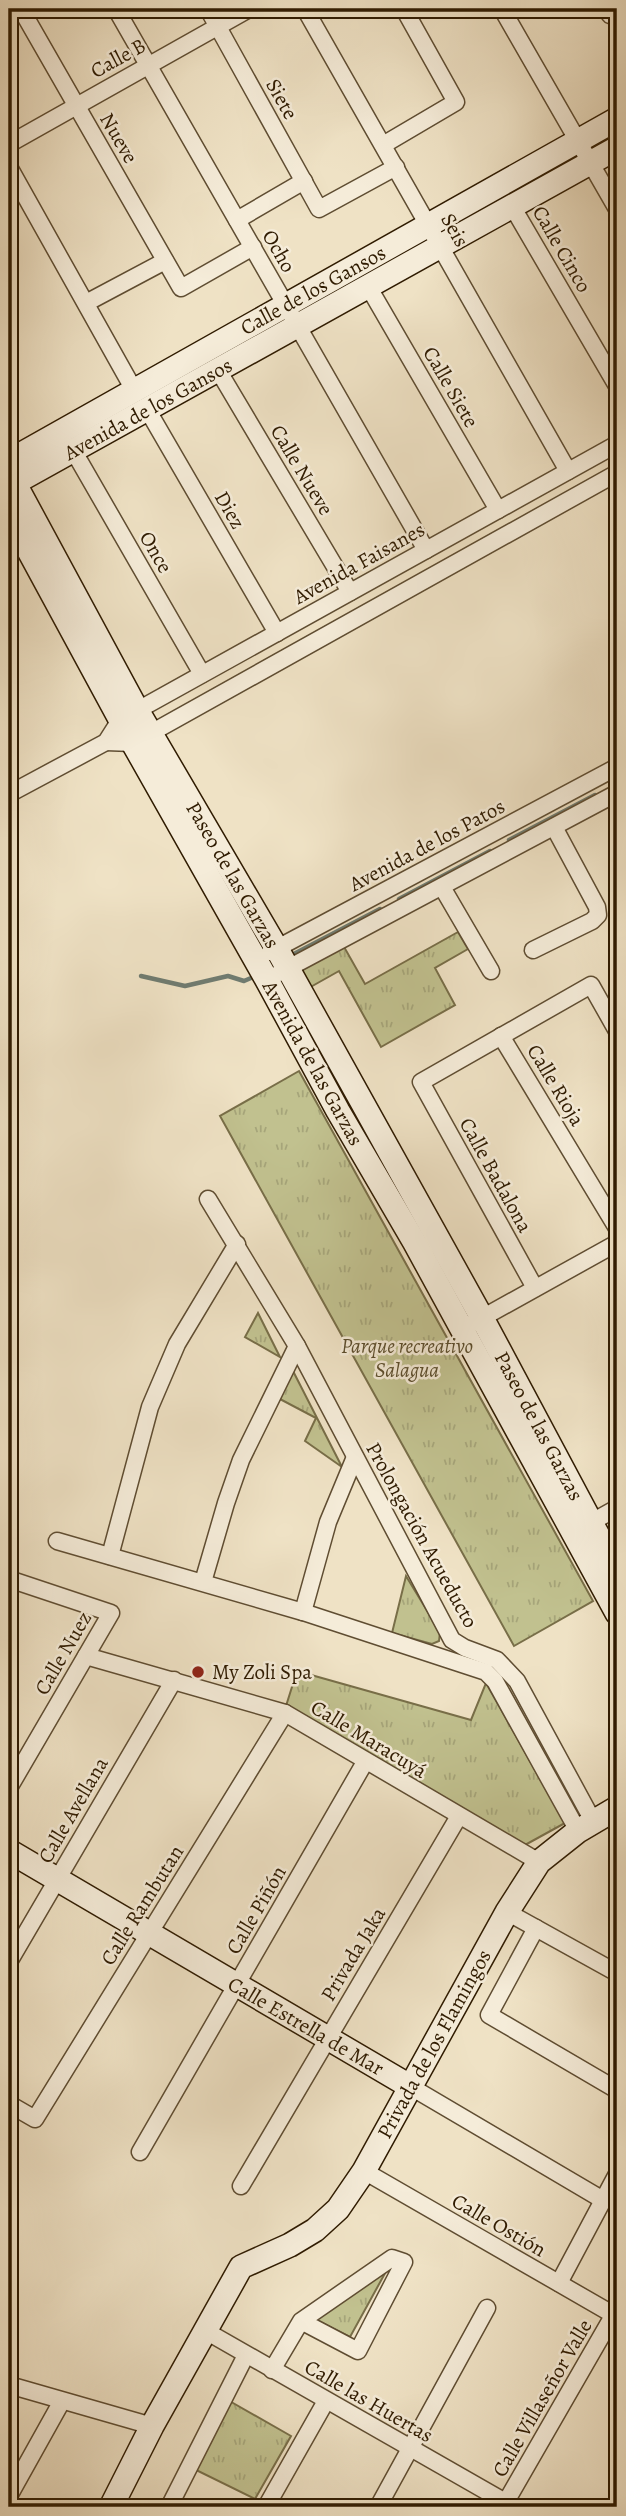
<svg xmlns="http://www.w3.org/2000/svg" width="626" height="2516" font-family="Alegreya,serif">
	<defs>
		<pattern id="park-tufts" width="24" height="20" patternUnits="userSpaceOnUse" patternTransform="scale(1.75)"><rect width="24" height="20" fill="#c1c18f"/><path d="M3 7l-1-3M5 7V3M7 7l1-3M15 17l-1-3M17 17v-4M19 17l1-3" fill="none" stroke="#a6a57a"/></pattern>
	</defs>
	<rect width="100%" height="100%" fill="#efe2c5"/>
	<filter id="stains"><feTurbulence type="fractalNoise" baseFrequency=".00286" numOctaves="4"/><feColorMatrix values="0 0 0 0 .2 0 0 0 0 .09 0 0 0 0 .02 0 0 0 .5 -.17"/></filter>
	<radialGradient id="worn" r=".72"><stop offset=".6" stop-color="#630" stop-opacity="0"/><stop offset="1" stop-color="#630" stop-opacity=".3"/></radialGradient>
	<!-- park -->
	<g fill="url(#park-tufts)" stroke="#786e48" stroke-width="2">
		<polygon points="458,932 468,949 435,968 455,1005 381,1047 339,971 307,989 297,971 343,945 365,984"/>
		<polygon points="299,1071 593,1601 514,1646 220,1116"/>
		<polygon points="258,1313 280,1357 245,1337"/>
		<polygon points="293,1371 342,1467 305,1441 316,1418 278,1398"/>
		<polygon points="406,1576 440,1632 439,1641 432,1644 392,1633"/>
		<polygon points="297,1671 471,1720 486,1683 565,1823 525,1845 286,1706"/>
		<polygon points="389,2266 350,2337 316,2320"/>
		<polygon points="226,2399 291,2436 255,2499 192,2468"/>
	</g>
	<g fill="none" stroke-linecap="round" stroke-linejoin="round">
		<!-- stream -->
		<g stroke="#707c71" stroke-width="4.5">
			<polyline points="616,783 617,783"/>
			<polyline points="509,840 595,795"/>
			<polyline points="399,899 490,851"/>
			<polyline points="290,956 380,909"/>
			<polyline points="141,976 185,986 228,976 244,981 251,978"/>
		</g>
		<!-- street casing -->
		<g stroke="#5f4d32" stroke-width="19">
			<g id="street">
				<polyline points="21,9 181,288 253,247"/>
				<polyline points="116,9 426,550"/>
				<polyline points="208,9 319,209 396,167"/>
				<polyline points="305,9 568,471"/>
				<polyline points="502,9 617,209"/>
				<polyline points="606,9 610,15 617,11"/>
				<polyline points="9,144 249,9"/>
				<polyline points="383,145 456,102 404,9"/>
				<polyline points="9,167 134,390"/>
				<polyline points="512,206 617,386"/>
				<polyline points="237,220 304,181"/>
				<polyline points="368,286 498,510"/>
				<polyline points="86,303 165,261"/>
				<polyline points="218,370 350,592"/>
				<polyline points="147,409 277,633"/>
				<polyline points="73,450 202,674"/>
				<polyline points="106,742 133,743 617,473"/>
				<polyline points="9,794 106,742 120,720 617,444"/>
				<polyline points="442,887 491,971"/>
				<polyline points="533,950 592,921 598,915 597,907 554,827"/>
				<polyline points="270,952 617,767"/>
				<polyline points="279,973 617,793"/>
				<polyline points="501,1036 617,1228"/>
				<polyline points="208,1199 297,1346 452,1640 465,1648 497,1660 517,1681 593,1821"/>
				<polyline points="535,1288 421,1082 591,985 617,1031"/>
				<polyline points="473,1323 617,1243"/>
				<polyline points="590,1523 617,1508"/>
				<polyline points="57,1541 303,1612 486,1672 495,1681 578,1831"/>
				<polyline points="110,1556 150,1407 177,1344 237,1244"/>
				<polyline points="9,1579 111,1613 9,1788"/>
				<polyline points="203,1582 226,1503 241,1460 297,1346"/>
				<polyline points="303,1612 328,1522 355,1457"/>
				<polyline points="86,1656 285,1713 539,1862"/>
				<polyline points="507,1912 617,1973"/>
				<polyline points="536,1928 489,2015 617,2090"/>
				<polyline points="9,1962 174,1680"/>
				<polyline points="411,2087 603,2200"/>
				<polyline points="9,2104 35,2119 285,1713"/>
				<polyline points="140,2152 365,1762"/>
				<polyline points="364,2171 614,2315"/>
				<polyline points="241,2186 459,1816"/>
				<polyline points="559,2283 617,2174"/>
				<polyline points="204,2330 514,2507"/>
				<polyline points="272,2370 301,2321 392,2258 404,2262 358,2351 301,2321"/>
				<polyline points="9,2385 152,2426"/>
				<polyline points="9,2496 62,2401"/>
				<polyline points="169,2507 246,2355"/>
				<polyline points="266,2507 326,2401"/>
				<polyline points="378,2507 487,2308"/>
				<polyline points="503,2507 617,2309"/>
			</g>
		</g>
		<!-- secondary casing -->
		<g stroke="#2f1b01" stroke-width="26">
			<g id="secondary">
				<polyline points="9,461 617,119"/>
				<polyline points="9,473 137,710 277,949 482,1318 617,1571"/>
				<polyline points="9,486 617,148"/>
				<polyline points="9,514 133,743 267,980 338,1111 415,1243 617,1613"/>
				<polyline points="9,1851 411,2087"/>
				<polyline points="111,2507 152,2426 241,2267 290,2245 315,2230 338,2209 364,2171 507,1912 539,1862 578,1831 617,1808"/>
			</g>
		</g>
		<!-- street -->
		<use href="#street" stroke="#f5ecd9" stroke-width="16"/>
		<!-- secondary -->
		<use href="#secondary" stroke="#f5ecd9" stroke-width="23"/>
	</g>
	<!-- markers -->
	<circle fill="#8f2418" stroke="#f5ecd9" stroke-width="2.5" cx="198" cy="1672" r="7"/>
	<g text-anchor="middle" stroke-width="5" stroke-linejoin="round" paint-order="stroke">
		<!-- street labels -->
		<g font-size="21" fill="#2f1b01" stroke="#f5ecd9">
			<text transform="translate(118 58) rotate(-29)" y="7">Calle B</text>
			<text transform="translate(282 99) rotate(61)" y="7">Siete</text>
			<text transform="translate(119 138) rotate(60)" y="7">Nueve</text>
			<text transform="translate(455 230) rotate(61)" y="7">Seis</text>
			<text transform="translate(562 249) rotate(60)" y="7">Calle Cinco</text>
			<text transform="translate(279 251) rotate(60)" y="7">Ocho</text>
			<text transform="translate(313 290) rotate(-29)" y="7">Calle de los Gansos</text>
			<text transform="translate(451 387) rotate(60)" y="7">Calle Siete</text>
			<text transform="translate(148 409) rotate(-29)" y="7">Avenida de los Gansos</text>
			<text transform="translate(302 470) rotate(59)" y="7">Calle Nueve</text>
			<text transform="translate(230 510) rotate(60)" y="7">Diez</text>
			<text transform="translate(156 552) rotate(60)" y="7">Once</text>
			<text transform="translate(359 563) rotate(-29)" y="7">Avenida Faisanes</text>
			<text transform="translate(427 845) rotate(-28)" y="7">Avenida de los Patos</text>
			<text transform="translate(233 875) rotate(60)" y="7">Paseo de las Garzas</text>
			<text transform="translate(313 1063) rotate(61)" y="7">Avenida de las Garzas</text>
			<text transform="translate(556 1085) rotate(59)" y="7">Calle Rioja</text>
			<text transform="translate(496 1175) rotate(61)" y="7">Calle Badalona</text>
			<text transform="translate(539 1426) rotate(62)" y="7">Paseo de las Garzas</text>
			<text transform="translate(422 1535) rotate(61)" y="7">Prolongación Acueducto</text>
			<text transform="translate(63 1653) rotate(-60)" y="7">Calle Nuez</text>
			<text transform="translate(369 1739) rotate(31)" y="7">Calle Maracuyá</text>
			<text transform="translate(73 1810) rotate(-60)" y="7">Calle Avellana</text>
			<text transform="translate(142 1905) rotate(-58)" y="7">Calle Rambutan</text>
			<text transform="translate(256 1910) rotate(-60)" y="7">Calle Piñón</text>
			<text transform="translate(353 1954) rotate(-59)" y="7">Privada Jaka</text>
			<text transform="translate(306 2026) rotate(30)" y="7">Calle Estrella de Mar</text>
			<text transform="translate(434 2044) rotate(-61)" y="7">Privada de los Flamingos</text>
			<text transform="translate(499 2225) rotate(30)" y="7">Calle Ostión</text>
			<text transform="translate(542 2398) rotate(-60)" y="7">Calle Villaseñor Valle</text>
			<text transform="translate(369 2401) rotate(30)" y="7">Calle las Huertas</text>
		</g>
		<!-- park labels -->
		<g font-size="21" font-style="italic" fill="#5b4d2c" stroke="#f5ecd9">
			<text x="407" y="1353">Parque recreativo<tspan x="407" dy="24">Salagua</tspan></text>
		</g>
		<!-- poi labels -->
		<g font-size="21" fill="#2f1b01" stroke="#f5ecd9" text-anchor="start">
			<text x="212" y="1679">My Zoli Spa</text>
		</g>
	</g>
	<!-- margin -->
	<rect width="626" height="2516" fill="none" stroke="#efe2c5" stroke-width="35"/>
	<rect x="10" y="10" width="605" height="2495" fill="none" stroke="#2f1b01" stroke-width="3.5"/>
	<rect x="18" y="18" width="591" height="2481" fill="none" stroke="#2f1b01" stroke-width="2"/>
	<rect width="100%" height="100%" filter="url(#stains)"/>
	<rect width="100%" height="100%" fill="url(#worn)"/>
</svg>
